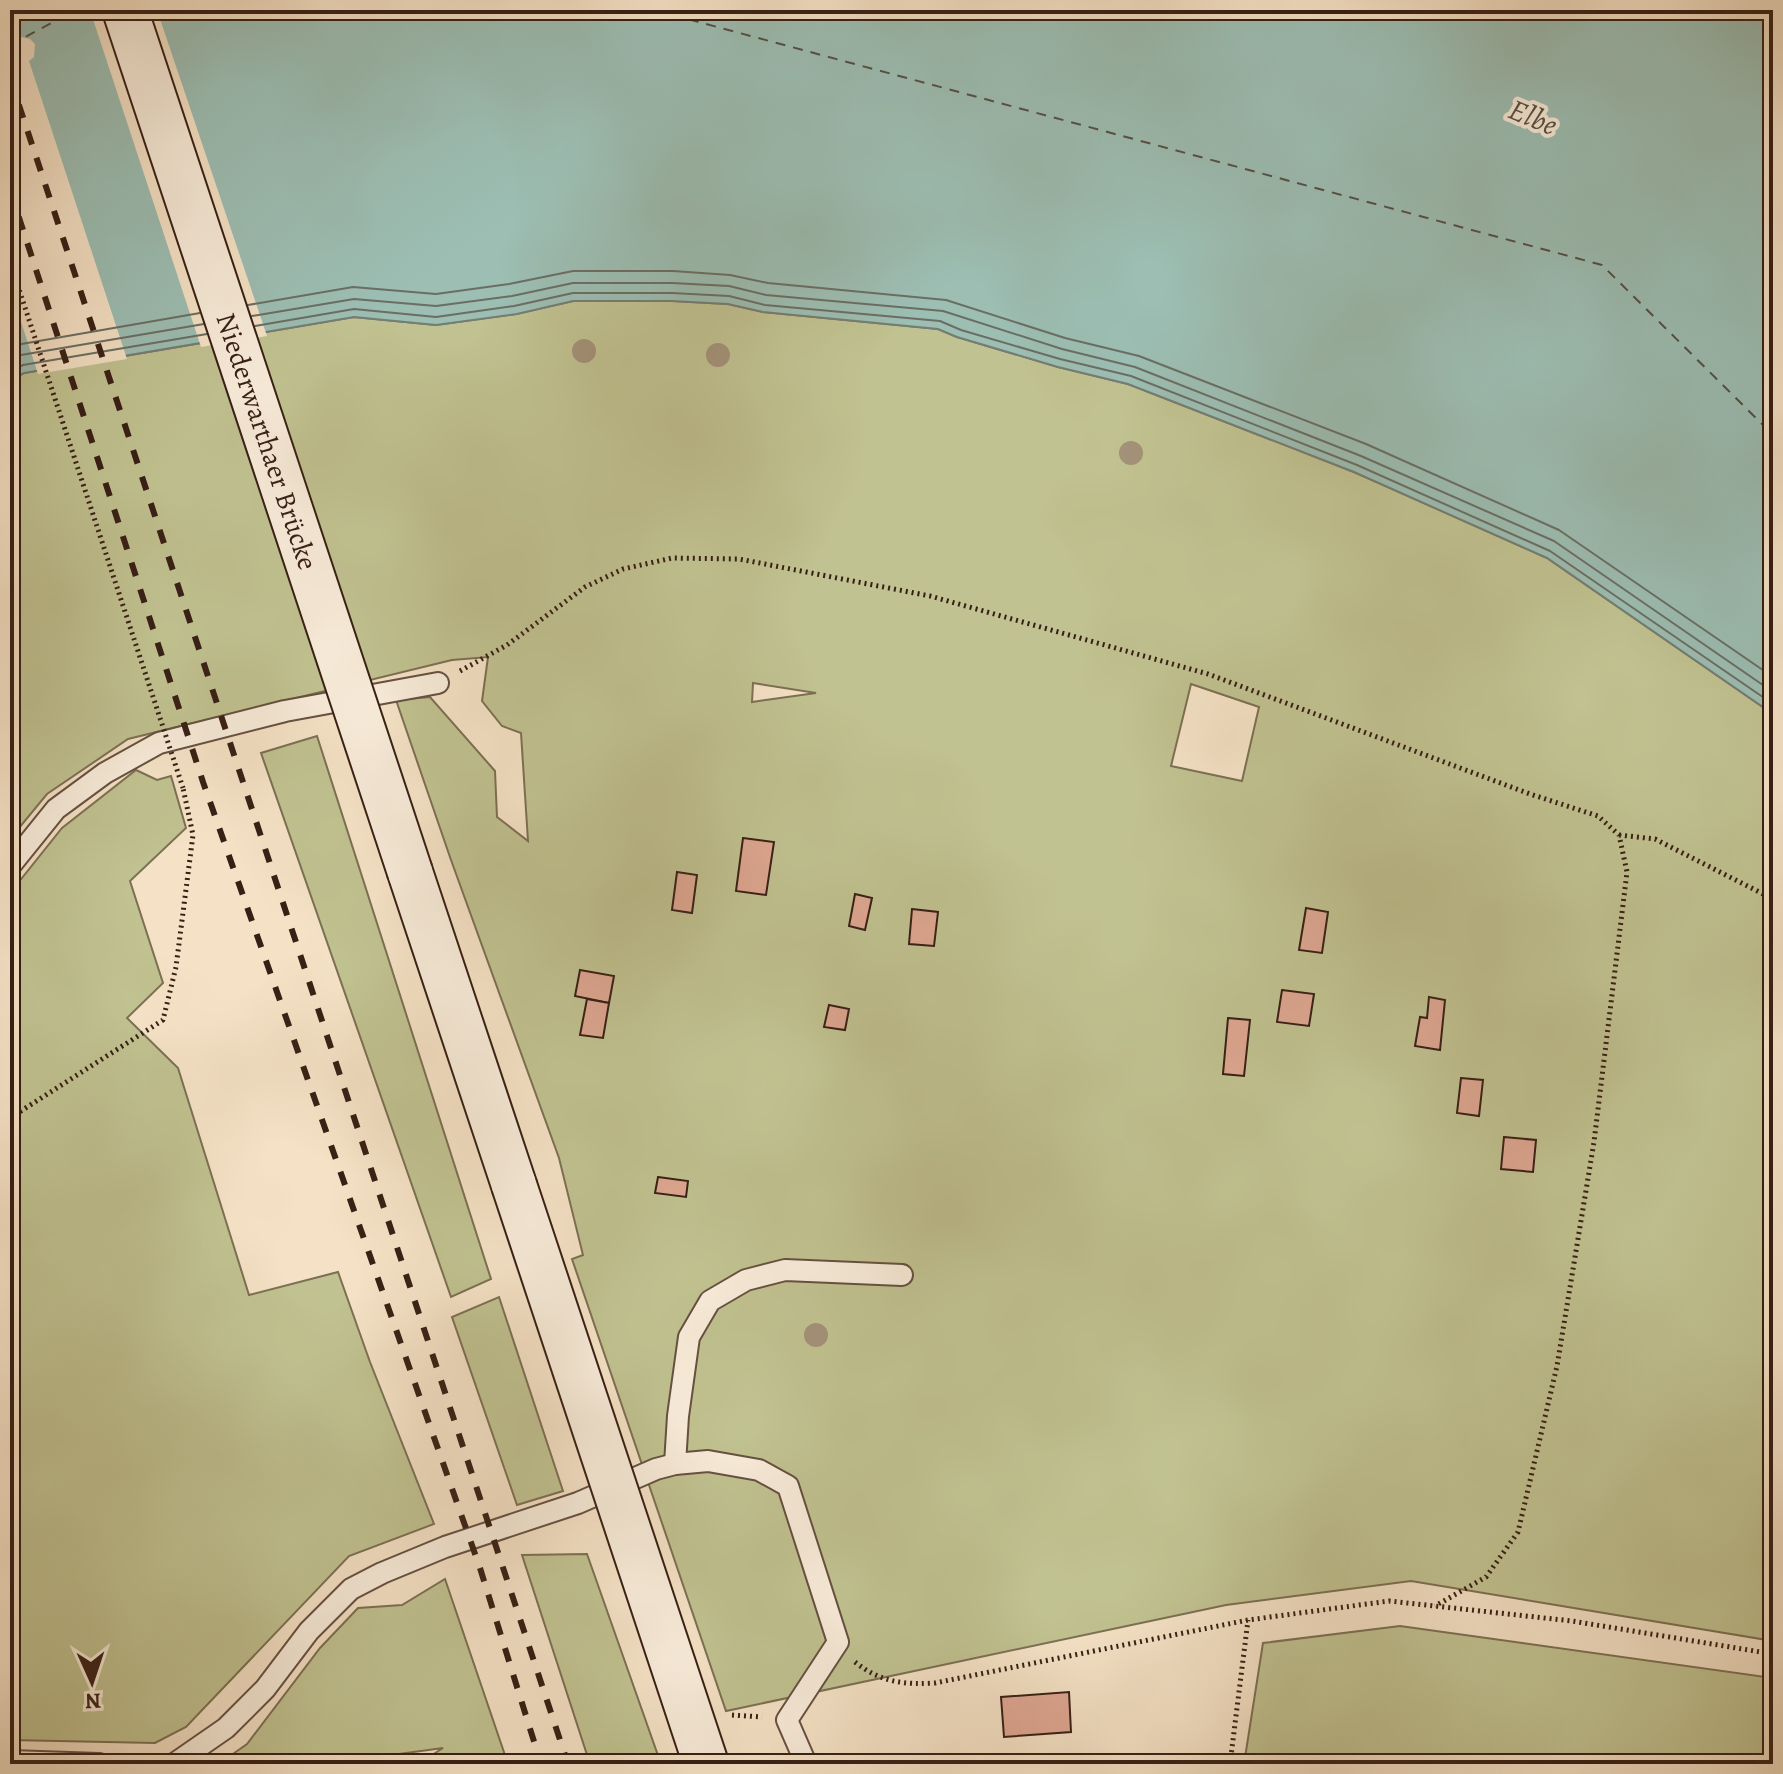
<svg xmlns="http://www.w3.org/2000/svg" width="1783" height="1774" font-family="Alegreya,serif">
	<rect width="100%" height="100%" fill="#f5e2c6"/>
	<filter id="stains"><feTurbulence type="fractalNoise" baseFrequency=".0025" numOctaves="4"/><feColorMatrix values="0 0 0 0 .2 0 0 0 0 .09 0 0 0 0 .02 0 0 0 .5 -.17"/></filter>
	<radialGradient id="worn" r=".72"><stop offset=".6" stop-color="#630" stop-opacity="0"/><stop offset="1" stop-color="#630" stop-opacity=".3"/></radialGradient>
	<!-- green -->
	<g fill="#c1c291" stroke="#7c7053" stroke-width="2" fill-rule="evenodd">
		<path d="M573 301H672L728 304 763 312 938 329 957 337 1058 367 1128 384 1354 472 1547 558 1773 714V1641L1411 1581 1226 1605 726 1711 572 1259 583 1255 559 1158 451 860 396 700 430 697 495 771 497 817 528 841 521 733 502 726 482 701 488 657 452 660 128 739 47 794 10 839V380L24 373 354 317 436 325 516 314ZM753 683 816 693 752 702ZM1191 684 1259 707 1242 781 1171 766Z"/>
		<polygon points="317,736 491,1279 451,1297 261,753"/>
		<polygon points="136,770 157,780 171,776 186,828 130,881 163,983 127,1018 178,1068 249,1295 338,1272 370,1362 434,1524 349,1556 186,1727 155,1743 10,1740 10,893 62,828"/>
		<polygon points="499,1297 563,1491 517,1505 452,1317"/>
		<polygon points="587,1554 661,1764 590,1764 522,1555"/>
		<polygon points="445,1579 508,1764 418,1764 443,1748 384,1756 248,1761 230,1756 247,1744 320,1648 358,1608 402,1605"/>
		<polygon points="1400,1626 1773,1678 1773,1764 1244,1764 1263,1643"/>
	</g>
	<!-- water -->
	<polygon fill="#9cbeb3" stroke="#747e74" stroke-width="2" points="10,10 1773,10 1773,714 1547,558 1354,472 1128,384 1058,367 957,337 938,329 763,312 728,304 672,301 573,301 517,314 436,325 354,317 24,373 10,380"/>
	<!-- pier -->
	<g fill="#f5e2c6">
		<polygon points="10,10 21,37 30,39 35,44 34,57 29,61 127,359 38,374 10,288"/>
		<polygon points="90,10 157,10 267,336 201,347"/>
	</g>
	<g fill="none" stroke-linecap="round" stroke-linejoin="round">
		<!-- shore -->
		<g stroke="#6a6e64" stroke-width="2">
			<polyline points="248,305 353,287 436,294 509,284 573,271 673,271 730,275 768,283 946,300 1065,338 1139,356 1366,444 1559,530 1773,677"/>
			<polyline points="252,316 354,299 436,306 512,296 573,283 672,283 729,286 766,295 943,311 1062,349 1135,367 1361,456 1554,541 1773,692"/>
			<polyline points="255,326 354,309 436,317 514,306 573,293 672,293 729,296 765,305 940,321 961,330 1060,359 1131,376 1357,465 1550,551 1773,704"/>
			<polyline points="10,346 200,313"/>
			<polyline points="10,359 21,355 204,324"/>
			<polyline points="10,371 23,365 207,334"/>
		</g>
		<!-- ferry -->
		<g stroke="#554f44" stroke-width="2" stroke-dasharray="10 8" stroke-linecap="butt">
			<polyline points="654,10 1602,265 1773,435"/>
			<polyline points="10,45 76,10"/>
		</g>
	</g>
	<!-- building -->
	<g fill="#dea792" stroke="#371f15" stroke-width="2">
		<polygon points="743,838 774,842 766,895 736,891"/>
		<polygon points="677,872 697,875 692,913 672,910"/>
		<polygon points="855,894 872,898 865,930 849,926"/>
		<polygon points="1306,908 1328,912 1322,953 1299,950"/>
		<polygon points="912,909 938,912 934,946 909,944"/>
		<polygon points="580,970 614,976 609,1003 575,996"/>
		<polygon points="1282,990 1314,994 1309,1026 1277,1022"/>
		<polygon points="1429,997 1445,1000 1440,1050 1415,1046 1420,1017 1427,1018"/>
		<polygon points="587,999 609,1003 603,1038 580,1035"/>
		<polygon points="829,1005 849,1009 845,1030 824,1027"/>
		<polygon points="1228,1018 1250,1020 1244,1076 1223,1074"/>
		<polygon points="1461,1078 1483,1080 1479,1116 1457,1113"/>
		<polygon points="1504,1137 1536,1140 1533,1172 1501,1169"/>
		<polygon points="658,1177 688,1181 686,1197 655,1193"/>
		<polygon points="1069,1692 1071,1732 1004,1737 1001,1697"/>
	</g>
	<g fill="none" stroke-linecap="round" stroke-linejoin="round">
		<!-- service casing -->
		<g stroke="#665041" stroke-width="24">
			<g id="service">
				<polyline points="10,866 56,809 105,773 159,743 285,711 438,683"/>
				<polyline points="675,1464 678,1416 689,1337 710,1301 746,1280 785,1270 902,1275"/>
				<polyline points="10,1761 99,1764"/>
				<polyline points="174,1764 226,1728 265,1689 309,1631 351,1589 382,1573 445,1547 578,1503 656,1469 675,1464 708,1461 759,1470 788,1486 838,1642 787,1720 804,1759"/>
			</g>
		</g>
		<!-- secondary casing -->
		<g stroke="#371f15" stroke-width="48">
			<polyline id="secondary" points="410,872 514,1185"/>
		</g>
		<!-- path -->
		<g stroke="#371f15" stroke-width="5" stroke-dasharray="2 4" stroke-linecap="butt">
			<polyline points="460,671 507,645 585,587 623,569 672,558 739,559 930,596 1208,674 1530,794 1598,816 1619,835 1627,872 1594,1142 1557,1366 1518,1532 1486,1577 1435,1606"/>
			<polyline points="1619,835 1655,839 1773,899"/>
			<polyline points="10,1118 163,1020 176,967 193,835 183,788"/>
			<path d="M855 1662C880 1682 904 1685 935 1683L1248 1620 1389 1601 1572 1621 1773 1654"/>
			<polyline points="732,1715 762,1717"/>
			<polyline points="1230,1764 1248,1620"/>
		</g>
		<!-- service -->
		<use href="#service" stroke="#f8ecda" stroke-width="20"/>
		<!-- secondary -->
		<use href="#secondary" stroke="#f8ecda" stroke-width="44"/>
		<!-- rail -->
		<g stroke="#371f15" stroke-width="6" stroke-dasharray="14 14" stroke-linecap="butt">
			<polyline points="10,78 568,1764"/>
			<polyline points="10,190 203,782 480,1568 541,1764"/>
		</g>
		<!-- secondary-bridge casing -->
		<g stroke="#371f15" stroke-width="48" stroke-linecap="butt">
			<g id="secondary-bridge">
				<path id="s1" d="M125 10 410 872"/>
				<polyline points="514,1185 706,1764"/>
			</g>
		</g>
		<!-- path-bridge -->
		<polyline stroke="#371f15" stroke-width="5" stroke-dasharray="2 4" stroke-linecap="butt" points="10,262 183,788"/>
		<!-- secondary-bridge -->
		<use href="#secondary-bridge" stroke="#f8ecda" stroke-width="44"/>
	</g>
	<!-- trees -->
	<g fill="#a39279">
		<circle cx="584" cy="351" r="12"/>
		<circle cx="718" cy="355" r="12"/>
		<circle cx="1131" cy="453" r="12"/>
		<circle cx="816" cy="1335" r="12"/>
	</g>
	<g text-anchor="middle" stroke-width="8" stroke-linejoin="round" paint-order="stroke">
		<!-- street labels -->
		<g font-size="28" fill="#371f15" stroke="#f8ecda">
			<text dy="10" stroke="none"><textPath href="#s1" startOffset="454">Niederwarthaer Brücke</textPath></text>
		</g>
		<!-- water labels -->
		<g font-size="30" font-style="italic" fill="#554f44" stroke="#f8ecda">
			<text transform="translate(1533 117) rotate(23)" y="10">Elbe</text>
		</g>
	</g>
	<!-- margin -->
	<rect width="1783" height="1774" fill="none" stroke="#f5e2c6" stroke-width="40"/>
	<rect x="12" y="12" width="1759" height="1750" fill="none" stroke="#371f15" stroke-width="4"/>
	<rect x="20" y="20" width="1743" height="1734" fill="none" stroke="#371f15" stroke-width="2"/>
	<!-- north arrow -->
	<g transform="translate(92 1682) rotate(177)" stroke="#f8ecda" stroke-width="6" paint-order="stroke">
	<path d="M0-6L14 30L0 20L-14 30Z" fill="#371f15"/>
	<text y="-12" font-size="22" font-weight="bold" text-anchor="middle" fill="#371f15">N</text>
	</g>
	<rect width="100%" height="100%" filter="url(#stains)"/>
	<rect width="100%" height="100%" fill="url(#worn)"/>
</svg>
